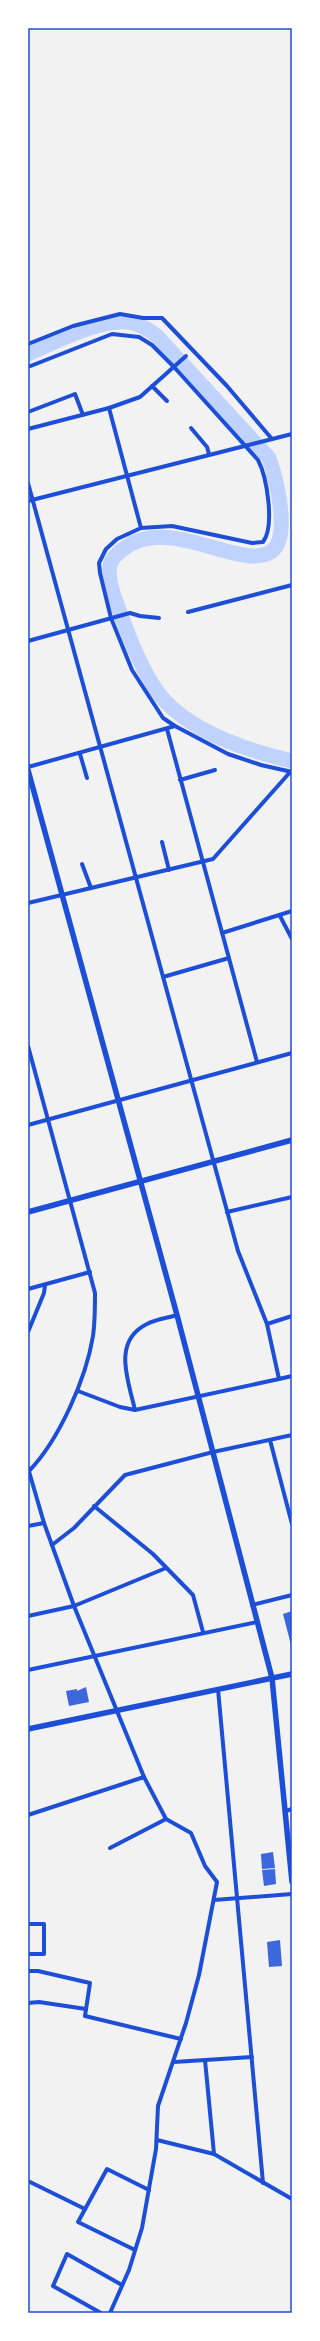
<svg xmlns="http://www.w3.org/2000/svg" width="320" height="2341" font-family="Signika,sans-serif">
	<rect width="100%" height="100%" fill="#f2f2f2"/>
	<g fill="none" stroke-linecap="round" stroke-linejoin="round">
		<!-- river -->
		<path stroke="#bfd3fe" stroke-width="15" d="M28 354C55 342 99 319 129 322 138 323 149 330 157 336L269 458C276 478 291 536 272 551 244 572 174 518 129 545 122 550 115 554 111 562 105 577 116 601 121 615 130 640 147 682 165 701 196 734 249 751 292 761"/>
	</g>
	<!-- building -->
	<g fill="#3d67dc">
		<polygon points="292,1611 292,1645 291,1645 283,1614"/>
		<polygon points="86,1687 89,1702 69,1706 66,1691 77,1689 77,1691"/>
		<polygon points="273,1852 275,1868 262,1869 261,1854"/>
		<polygon points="275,1869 276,1884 264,1886 262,1870"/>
		<polygon points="280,1940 282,1966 269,1967 267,1942"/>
	</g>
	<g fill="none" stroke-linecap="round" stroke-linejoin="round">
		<!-- minor -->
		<g stroke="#1d4ed8" stroke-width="4">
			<polyline points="28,344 73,326 120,314 143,318 162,318 227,386 272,439"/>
			<path d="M28 367 112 334 139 337 152 345 174 367 258 460C267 477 275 526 263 542L252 543 172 526 141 528 117 539 106 549 99 563 100 573 111 618 132 670 163 718 175 726 228 754 261 765 292 772"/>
			<polyline points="152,386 167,401"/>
			<polyline points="109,408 141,528"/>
			<polyline points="28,412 75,394 83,415"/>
			<polyline points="191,428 207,447 209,454"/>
			<polyline points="28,429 109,408 140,397 186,356"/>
			<polyline points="28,483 238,1251 267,1324 279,1379 292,1376"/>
			<polyline points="28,501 292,434"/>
			<polyline points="188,612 292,585"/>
			<polyline points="28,641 130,613 140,616 159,618"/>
			<polyline points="167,729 257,1062"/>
			<polyline points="80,754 87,778"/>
			<polyline points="28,767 175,726"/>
			<polyline points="180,780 215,770"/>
			<polyline points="162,842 169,870"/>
			<polyline points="82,864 91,888"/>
			<polyline points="28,903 213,859 292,770"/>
			<polyline points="280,916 292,939"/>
			<polyline points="222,933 292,911"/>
			<polyline points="163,977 229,958"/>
			<path d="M28 1046 95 1293C95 1307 95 1322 93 1336 86 1379 59 1440 29 1471"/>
			<polyline points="28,1125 292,1053"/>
			<polyline points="227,1212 292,1197"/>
			<polyline points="28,1289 90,1272"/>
			<polyline points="267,1324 292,1316"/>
			<polyline points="28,1332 44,1293 45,1285"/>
			<polyline points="78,1391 120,1407 135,1410 279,1379"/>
			<path d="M135 1410C128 1380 112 1341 147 1324 156 1319 168 1318 177 1315"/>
			<polyline points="270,1440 292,1524"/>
			<polyline points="28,1468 44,1523 74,1606 144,1777 166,1819 191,1833 205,1866 217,1882 199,1975 186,2023 158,2106 156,2149 142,2228 129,2270 110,2313"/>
			<polyline points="94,1506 153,1554 193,1595 203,1632"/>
			<polyline points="28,1526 44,1523"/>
			<polyline points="52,1545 74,1528 125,1475 213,1452 292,1435"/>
			<polyline points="252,1605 292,1595"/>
			<polyline points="28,1616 74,1606 166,1568"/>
			<polyline points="28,1670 257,1622"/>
			<polyline points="218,1689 263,2183"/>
			<polyline points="286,1811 292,1809"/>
			<polyline points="28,1815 144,1777"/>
			<polyline points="110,1848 166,1819"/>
			<polyline points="214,1900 292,1894"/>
			<polyline points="28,1924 44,1924 44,1954 28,1954"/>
			<polyline points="28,1971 38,1971 90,1983 85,2016 181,2039"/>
			<polyline points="28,2003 39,2002 86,2009"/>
			<polyline points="205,2060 214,2154"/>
			<polyline points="174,2062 252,2057"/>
			<polyline points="157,2140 214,2154 292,2199"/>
			<polyline points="28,2181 85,2209"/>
			<polyline points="135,2250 78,2222 107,2169 149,2190"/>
			<polyline points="101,2313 53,2286 67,2254 122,2285"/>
		</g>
		<!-- tertiary -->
		<g stroke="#1d4ed8" stroke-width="5.5">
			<polyline points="28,770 177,1315 272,1678 292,1882"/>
			<polyline points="28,1212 292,1140"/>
			<polyline points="28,1729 292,1674"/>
		</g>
	</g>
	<!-- border -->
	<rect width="320" height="2341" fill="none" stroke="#ffffff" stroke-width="58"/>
	<rect x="29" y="29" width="262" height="2283" fill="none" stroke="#1d4ed8" stroke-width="1.5"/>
</svg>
